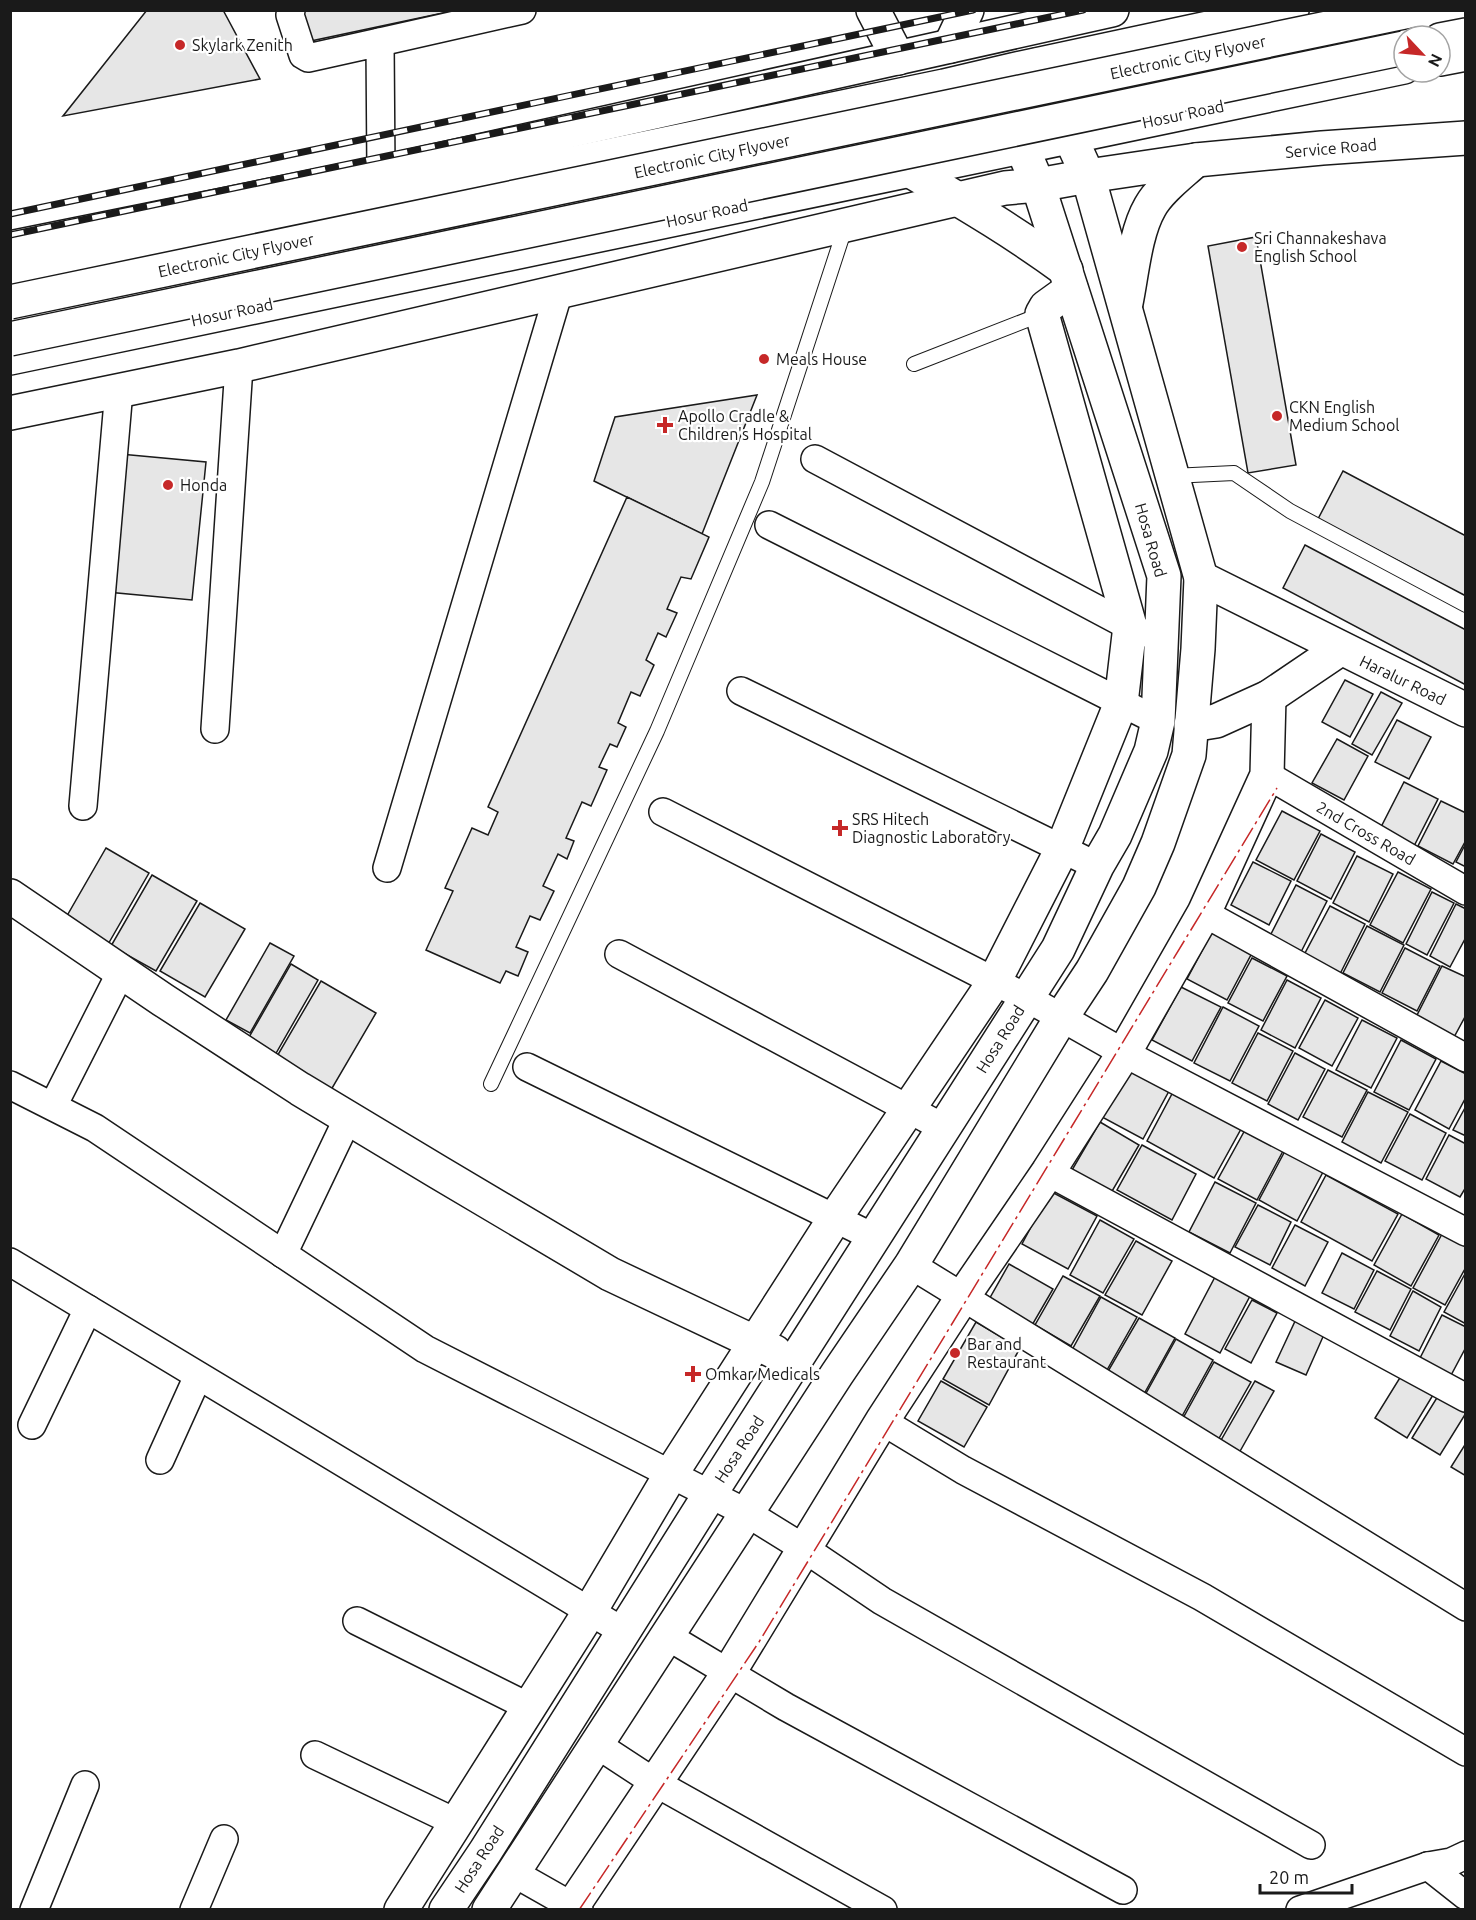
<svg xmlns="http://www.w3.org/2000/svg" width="1476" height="1920" font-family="Ubuntu,sans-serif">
	<rect width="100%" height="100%" fill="#fff"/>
	<!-- building -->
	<g fill="#e6e6e6" stroke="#1a1a1a" stroke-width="1.5">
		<polygon points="147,10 223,10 260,79 63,116"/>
		<polygon points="303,10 457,10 306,42"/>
		<polygon points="1256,237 1296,465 1248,473 1208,246"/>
		<polygon points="757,395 702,534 594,481 615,417"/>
		<polygon points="120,454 206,462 192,600 107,592"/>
		<polygon points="1343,471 1466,536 1466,596 1318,519"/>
		<polygon points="627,497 709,537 691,579 681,577 667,609 677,613 666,637 658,633 646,660 654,665 640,696 631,692 618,723 626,727 617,747 610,744 599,767 607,770 591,806 582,802 566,838 574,841 567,859 558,854 543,886 554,891 540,920 530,916 516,947 528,952 518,976 506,971 500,983 426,950 453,891 445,888 472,828 488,835 498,812 488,807"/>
		<polygon points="1305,545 1466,630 1466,685 1283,588"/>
		<polygon points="1345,680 1373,694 1350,737 1322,722"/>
		<polygon points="1381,692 1402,703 1372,755 1352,744"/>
		<polygon points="1397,720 1431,737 1409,779 1375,762"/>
		<polygon points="1337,739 1368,756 1344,800 1312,783"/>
		<polygon points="1404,782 1438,799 1413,848 1379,831"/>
		<polygon points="1441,801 1466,813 1466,840 1453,864 1418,846"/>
		<polygon points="1282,811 1320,831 1294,880 1256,860"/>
		<polygon points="1321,834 1355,852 1331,899 1297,881"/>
		<polygon points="1466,843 1466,867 1456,862"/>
		<polygon points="106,848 149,873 107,946 64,921"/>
		<polygon points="1357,856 1393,874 1369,922 1333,903"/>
		<polygon points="1253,862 1291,881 1269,925 1231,905"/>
		<polygon points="1398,872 1431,889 1403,943 1370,925"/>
		<polygon points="152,875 197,901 156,971 111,946"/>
		<polygon points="1296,885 1327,901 1301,952 1270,936"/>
		<polygon points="1432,892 1454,903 1427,955 1406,944"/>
		<polygon points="200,903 245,929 205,997 160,971"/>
		<polygon points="1456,904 1466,909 1466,937 1450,967 1430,956"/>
		<polygon points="1330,906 1365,924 1340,974 1304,955"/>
		<polygon points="1367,926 1404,945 1380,992 1343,973"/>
		<polygon points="1213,930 1253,951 1227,1000 1187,979"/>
		<polygon points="270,943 294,956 250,1033 226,1020"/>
		<polygon points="1405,948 1440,966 1417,1011 1382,993"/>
		<polygon points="1252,958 1287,976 1263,1021 1228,1003"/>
		<polygon points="291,964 318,980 275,1055 248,1039"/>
		<polygon points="1442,966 1466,977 1466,1015 1453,1039 1415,1019"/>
		<polygon points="1287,980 1321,998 1295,1048 1261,1030"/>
		<polygon points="321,981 376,1013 331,1090 276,1058"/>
		<polygon points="1181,987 1221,1007 1192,1061 1152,1040"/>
		<polygon points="1325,1000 1358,1018 1332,1066 1299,1048"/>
		<polygon points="1223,1007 1259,1026 1230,1081 1194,1063"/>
		<polygon points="1362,1020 1397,1038 1371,1088 1336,1070"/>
		<polygon points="1258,1033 1293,1051 1267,1101 1232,1083"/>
		<polygon points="1401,1040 1436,1059 1409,1110 1374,1092"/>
		<polygon points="1295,1053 1325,1069 1298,1120 1268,1104"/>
		<polygon points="1441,1061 1466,1074 1466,1097 1449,1129 1415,1110"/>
		<polygon points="1128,1069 1169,1091 1143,1139 1102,1117"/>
		<polygon points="1328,1070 1367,1090 1342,1137 1303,1117"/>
		<polygon points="1173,1092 1241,1129 1214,1178 1147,1141"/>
		<polygon points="1368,1092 1408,1112 1381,1163 1342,1142"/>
		<polygon points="1466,1106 1466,1136 1453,1130"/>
		<polygon points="1410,1114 1446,1133 1422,1180 1385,1161"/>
		<polygon points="1100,1122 1139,1145 1111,1193 1072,1170"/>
		<polygon points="1245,1130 1283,1151 1257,1200 1218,1179"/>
		<polygon points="1449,1135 1466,1144 1466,1187 1460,1197 1426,1179"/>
		<polygon points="1142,1145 1196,1174 1172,1220 1117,1190"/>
		<polygon points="1285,1151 1323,1172 1297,1221 1259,1200"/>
		<polygon points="1326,1175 1398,1214 1372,1261 1301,1222"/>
		<polygon points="1215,1182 1256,1203 1230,1253 1189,1232"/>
		<polygon points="1050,1191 1097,1216 1068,1269 1022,1244"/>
		<polygon points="1258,1205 1291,1222 1270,1265 1235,1247"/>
		<polygon points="1402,1214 1439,1235 1411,1286 1374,1265"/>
		<polygon points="1100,1220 1134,1239 1103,1293 1070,1275"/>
		<polygon points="1295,1225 1328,1242 1305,1286 1272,1268"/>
		<polygon points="1442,1234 1466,1247 1466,1267 1445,1305 1413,1288"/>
		<polygon points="1136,1241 1172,1261 1142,1315 1105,1295"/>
		<polygon points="1342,1253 1374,1270 1354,1309 1322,1293"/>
		<polygon points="1009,1264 1053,1289 1031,1327 987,1303"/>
		<polygon points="1377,1271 1411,1289 1390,1330 1355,1312"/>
		<polygon points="1466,1272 1466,1324 1444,1312"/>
		<polygon points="1063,1276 1100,1296 1071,1346 1035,1325"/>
		<polygon points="1215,1277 1250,1296 1220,1353 1185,1334"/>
		<polygon points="1413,1291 1441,1307 1419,1351 1390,1336"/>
		<polygon points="1101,1297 1137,1317 1107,1370 1072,1350"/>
		<polygon points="1252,1300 1277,1313 1251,1363 1225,1349"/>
		<polygon points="1442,1315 1466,1327 1466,1347 1449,1379 1418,1362"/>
		<polygon points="1297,1317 1326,1330 1306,1375 1276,1362"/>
		<polygon points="1139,1318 1175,1338 1144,1394 1107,1373"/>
		<polygon points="976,1322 1020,1348 989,1405 943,1379"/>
		<polygon points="1176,1339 1213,1360 1181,1418 1144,1397"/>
		<polygon points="1214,1362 1251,1382 1218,1440 1182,1420"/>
		<polygon points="1401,1376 1433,1395 1407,1438 1375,1418"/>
		<polygon points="941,1381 987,1407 964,1447 918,1421"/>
		<polygon points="1255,1381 1274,1391 1239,1453 1220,1442"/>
		<polygon points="1438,1396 1466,1413 1440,1455 1412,1438"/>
		<polygon points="1466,1443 1466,1476 1451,1467"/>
	</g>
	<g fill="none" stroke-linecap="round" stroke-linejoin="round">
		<!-- service casing -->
		<g stroke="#1a1a1a" stroke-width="16">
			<g id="service">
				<polyline points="914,364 1042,314"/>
				<polyline points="1172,476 1234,473 1290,511 1466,605"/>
				<polyline points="491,1084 657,731 762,482 845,228"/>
			</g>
		</g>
		<!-- minor casing -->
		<g stroke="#1a1a1a" stroke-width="30">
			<g id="minor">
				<polyline points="291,10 290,15 303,55 308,58 380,42 381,173"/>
				<polyline points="380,42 522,10"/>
				<polyline points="815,459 1142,633"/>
				<polyline points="769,525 1158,721"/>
				<polyline points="741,691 1097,866"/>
				<polyline points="215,729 239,366"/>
				<polyline points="1267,775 1466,891"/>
				<polyline points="83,806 119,390"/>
				<polyline points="663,812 1027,998 1124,1053 1466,1232"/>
				<polyline points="387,868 559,291"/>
				<polyline points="1204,913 1466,1058"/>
				<polyline points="619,954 944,1128"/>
				<polyline points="527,1067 875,1238"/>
				<polyline points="10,1085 95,1128 425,1349 747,1513 805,1549 882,1601 1311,1845"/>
				<polyline points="53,1106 121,972"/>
				<polyline points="1048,1172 1466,1398"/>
				<polyline points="283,1254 348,1118"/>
				<polyline points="10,1262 88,1309 32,1425"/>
				<polyline points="911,1265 1466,1607"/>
				<polyline points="88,1309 624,1632"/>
				<polyline points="882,1421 963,1470 1202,1597 1466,1752"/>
				<polyline points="160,1460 198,1376"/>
				<polyline points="357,1621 529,1707"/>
				<polyline points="667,1636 786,1707 1123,1890"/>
				<polyline points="596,1744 654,1782 883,1910"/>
				<polyline points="315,1755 455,1822"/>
				<polyline points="1428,1866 1466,1896"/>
				<polyline points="512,1872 579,1910"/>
				<polyline points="34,1910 85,1785"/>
				<polyline points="194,1910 224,1839"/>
				<polyline points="1300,1910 1428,1866 1451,1862 1466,1855"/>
			</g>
		</g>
		<!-- tertiary casing -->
		<g stroke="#1a1a1a" stroke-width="36">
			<g id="tertiary">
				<polyline points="873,10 898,58"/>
				<polyline points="950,46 967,10"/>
				<polyline points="10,248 381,173 1112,10"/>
				<polyline points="10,413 239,366 1005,188 1038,185 1088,176 1196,160 1322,148 1466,138"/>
				<polyline points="1201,578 1466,710"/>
				<polyline points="1191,725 1216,721 1269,697 1340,649"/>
				<polyline points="10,896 163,1000 300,1089 438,1172 610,1274 775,1352"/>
				<polyline points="401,1910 590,1611 671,1474 835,1218 994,982 1062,849 1121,703 1130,626 1042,314 1046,307 1071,289"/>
				<polyline points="570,1910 728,1674 882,1421 962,1298 1048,1172 1124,1053 1204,913 1267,775 1269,697"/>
			</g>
		</g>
		<!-- secondary casing -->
		<g stroke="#1a1a1a" stroke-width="36">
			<g id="secondary">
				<path d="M909 170C963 202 1016 233 1066 270"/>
				<path d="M1126 303C1132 274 1135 233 1150 207 1160 189 1181 174 1196 160"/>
				<polyline points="446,1910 485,1852 710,1494 1058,949 1097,866 1115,835 1151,751 1158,721 1164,576 1038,185 1011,121"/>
				<polyline points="489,1910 837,1374 911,1265 1061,1018 1092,971 1139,887 1158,843 1189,755 1198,649 1201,578 1088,176 1037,65"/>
			</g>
		</g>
		<!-- trunk casing -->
		<g stroke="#1a1a1a" stroke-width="36">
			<g id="trunk">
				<polyline points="1440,59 1466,54"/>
				<polyline points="10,280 944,86 1012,70 1292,10"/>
				<polyline points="10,358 1404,67"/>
			</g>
		</g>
		<!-- motorway casing -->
		<g stroke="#1a1a1a" stroke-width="36">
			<polyline id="motorway" points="1440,40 1466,35"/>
		</g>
		<!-- service -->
		<use href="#service" stroke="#fff" stroke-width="14"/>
		<!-- minor -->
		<use href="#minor" stroke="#fff" stroke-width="27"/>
		<!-- tertiary -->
		<use href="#tertiary" stroke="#fff" stroke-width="33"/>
		<!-- secondary -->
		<use href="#secondary" stroke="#fff" stroke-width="33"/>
		<!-- trunk -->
		<use href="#trunk" stroke="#fff" stroke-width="33"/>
		<!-- motorway -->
		<use href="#motorway" stroke="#fff" stroke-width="33"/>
		<!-- rail casing -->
		<g stroke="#1a1a1a" stroke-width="7">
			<g id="rail">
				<polyline points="10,214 973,10"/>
				<polyline points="10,235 1083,10"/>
			</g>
		</g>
		<!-- rail -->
		<use href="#rail" stroke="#fff" stroke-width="4.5" stroke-dasharray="14" stroke-linecap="butt"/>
		<!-- motorway-bridge casing -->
		<g stroke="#1a1a1a" stroke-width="36" stroke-linecap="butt">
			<g id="motorway-bridge">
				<polyline points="10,302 1414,10"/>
				<polyline points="10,339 1404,48"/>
			</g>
		</g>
		<!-- motorway-bridge -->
		<use href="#motorway-bridge" stroke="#fff" stroke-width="33"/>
		<!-- power -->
		<polyline stroke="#c62828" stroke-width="1.5" stroke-dasharray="21 4.5 3 4.5" stroke-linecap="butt" points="579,1910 759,1642 1277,788"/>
	</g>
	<!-- markers -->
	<g fill="#c62828" stroke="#fff" stroke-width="2">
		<circle cx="180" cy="45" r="6"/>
		<circle cx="1242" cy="247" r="6"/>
		<circle cx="764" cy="359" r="6"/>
		<circle cx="1277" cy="416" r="6"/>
		<path d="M662 416h6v6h6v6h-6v6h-6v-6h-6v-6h6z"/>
		<circle cx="168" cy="485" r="6"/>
		<path d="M837 819h6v6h6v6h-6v6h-6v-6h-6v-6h6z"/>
		<circle cx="955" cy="1353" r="6"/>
		<path d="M690 1365h6v6h6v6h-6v6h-6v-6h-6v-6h6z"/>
	</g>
	<g text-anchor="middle" stroke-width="4.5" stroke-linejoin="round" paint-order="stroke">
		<!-- poi labels -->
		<g font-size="16" fill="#1a1a1a" stroke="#fff" text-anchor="start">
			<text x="192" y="51">Skylark Zenith</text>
			<text x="1254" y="244">Sri Channakeshava<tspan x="1254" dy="18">English School</tspan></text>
			<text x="776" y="365">Meals House</text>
			<text x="1289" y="413">CKN English<tspan x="1289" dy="18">Medium School</tspan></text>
			<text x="678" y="422">Apollo Cradle &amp;<tspan x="678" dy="18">Children's Hospital</tspan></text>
			<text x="180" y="491">Honda</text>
			<text x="852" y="825">SRS Hitech<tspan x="852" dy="18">Diagnostic Laboratory</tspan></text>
			<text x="967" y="1350">Bar and<tspan x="967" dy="18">Restaurant</tspan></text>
			<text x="705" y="1380">Omkar Medicals</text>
		</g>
		<!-- street labels -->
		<g font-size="16" fill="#1a1a1a" stroke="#fff">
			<text transform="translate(1188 57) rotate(-12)" y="6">Electronic City Flyover</text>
			<text transform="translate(1183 114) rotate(-12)" y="6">Hosur Road</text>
			<text transform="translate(1331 148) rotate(-5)" y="6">Service Road</text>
			<text transform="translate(712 156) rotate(-12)" y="6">Electronic City Flyover</text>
			<text transform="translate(707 213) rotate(-12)" y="6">Hosur Road</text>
			<text transform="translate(236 255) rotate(-12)" y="6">Electronic City Flyover</text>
			<text transform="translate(232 312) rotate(-12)" y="6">Hosur Road</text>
			<text transform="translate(1151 540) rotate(74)" y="6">Hosa Road</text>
			<text transform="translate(1403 680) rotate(26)" y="6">Haralur Road</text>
			<text transform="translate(1366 833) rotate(30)" y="6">2nd Cross Road</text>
			<text transform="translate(1000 1039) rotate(-58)" y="6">Hosa Road</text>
			<text transform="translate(739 1449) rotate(-57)" y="6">Hosa Road</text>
			<text transform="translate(479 1859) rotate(-57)" y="6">Hosa Road</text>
		</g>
	</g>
	<!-- border -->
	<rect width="1476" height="1920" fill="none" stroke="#1a1a1a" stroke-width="24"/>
	<!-- north arrow -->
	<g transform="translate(1422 54) rotate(116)"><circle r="28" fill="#ffffff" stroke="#a3a3a3" stroke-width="1.5"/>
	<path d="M0-4.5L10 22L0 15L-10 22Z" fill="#c62828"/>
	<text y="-9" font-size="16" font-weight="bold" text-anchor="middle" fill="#1a1a1a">N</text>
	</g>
	<!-- scale -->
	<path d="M1260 1884v9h92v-9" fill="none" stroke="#1a1a1a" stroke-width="3"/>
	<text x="1269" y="1884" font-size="18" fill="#1a1a1a" stroke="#ffffff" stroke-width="4.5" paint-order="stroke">20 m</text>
</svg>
